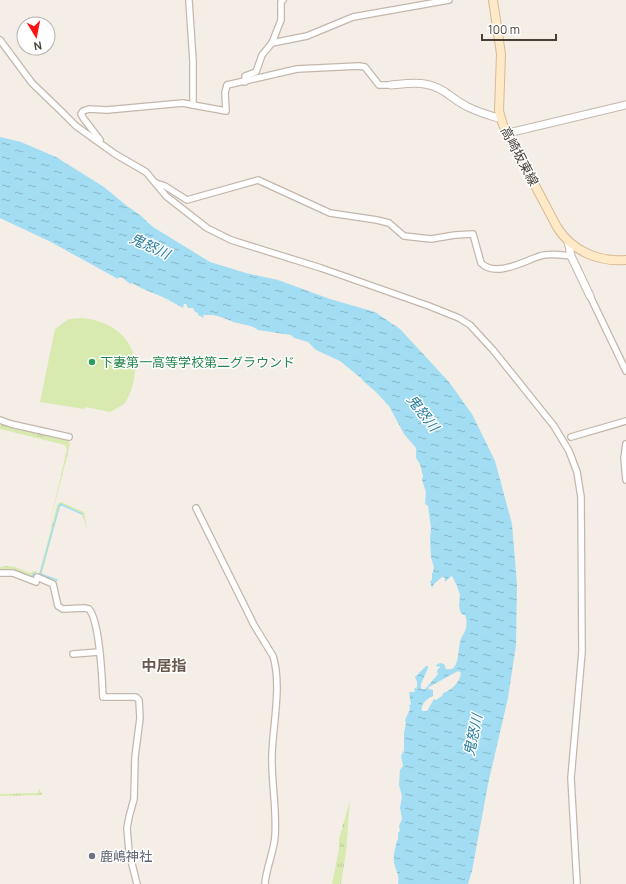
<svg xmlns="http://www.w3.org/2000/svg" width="626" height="884" font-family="Manrope,'Noto Sans JP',sans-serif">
	<defs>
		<pattern id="grass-tufts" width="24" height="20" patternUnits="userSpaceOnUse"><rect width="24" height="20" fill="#d8eaaf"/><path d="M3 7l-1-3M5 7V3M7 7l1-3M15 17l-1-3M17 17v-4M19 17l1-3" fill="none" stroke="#bbca97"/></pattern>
		<pattern id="water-ripples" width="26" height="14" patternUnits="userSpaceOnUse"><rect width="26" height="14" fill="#a2ddf3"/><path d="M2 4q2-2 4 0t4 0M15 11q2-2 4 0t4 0" fill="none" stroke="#86b5c6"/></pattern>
	</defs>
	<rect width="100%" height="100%" fill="#f4eee7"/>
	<!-- grass -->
	<g fill="url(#grass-tufts)">
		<polygon points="0,422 9,425 68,440 70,445 50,523 67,449 65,445 0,429"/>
		<polygon points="61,502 84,512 87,529 82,514 60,504 42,574 57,580 56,583 39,576 57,505"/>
		<polygon points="9,566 15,567 30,573 37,570 35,579 0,572 0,567"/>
		<polygon points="39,789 42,794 41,795 0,796 0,794 38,793"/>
		<polygon points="350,800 346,852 341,884 332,884 339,849 339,839"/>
	</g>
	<!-- garden -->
	<path fill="#d8eaaf" d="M83 318C119 322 143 347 133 384 131 391 128 399 124 404 120 407 115 409 110 412L86 407 84 409 40 402 55 329 69 319Z"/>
	<!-- water -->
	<path fill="url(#water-ripples)" fill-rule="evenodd" d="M0 137 21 142 56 157 104 187 127 206 140 215 153 227 210 262 246 273 278 280 330 299 375 312 400 329 449 382 472 414 495 461 512 524 517 585 516 645 508 698 488 784 472 871 468 884H398C400 876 396 871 394 863 393 856 395 849 397 841L398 840V833L400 831 399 826 402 819 400 808 402 796 399 785 400 770 403 766 401 756 404 750V733L406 723 405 720 410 709 409 705H411L409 692H415L414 689 417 687V682L415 677 426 666H428V668L421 684V689H425L427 687 438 674 437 671 440 667 439 666 437 667 436 665 440 663 444 664 446 669C450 670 454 669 456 664 459 657 458 647 461 639 462 636 464 633 465 631 467 626 467 619 465 615L462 614 460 611 459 605 460 595 457 586 452 576 450 577 445 582V578L442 577 434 584 432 588 430 581 432 580V574L434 568 431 557 430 538 431 528 428 506 425 504 426 492 422 480 423 476 420 464 416 458V448L404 434 389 406 375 391 363 381 362 379 340 361 316 350 308 342 294 338 291 335 258 330C251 324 240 325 231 321 226 319 219 316 213 315 210 315 206 315 203 315L204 318 198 315V313L195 312 193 308H188L186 304H184L183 308 165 298 141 288 132 283 130 284 123 278 119 277 118 279 51 242 0 218ZM458 671 461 673C460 682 452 690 443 693L442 696 436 700 434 699 427 711H422C420 705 427 698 433 696V690L428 689 429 687Z"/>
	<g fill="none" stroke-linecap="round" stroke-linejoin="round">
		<!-- stream -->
		<g stroke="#a2ddf3" stroke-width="1.5">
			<polyline points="1,570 14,570 32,577 34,573"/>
			<polyline points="39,574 40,574 60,504 82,514"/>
			<polyline points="40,574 57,580"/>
		</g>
		<!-- minor casing -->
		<g stroke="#c3b7ac" stroke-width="8">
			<g id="minor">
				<polyline points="0,40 32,83 62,112 76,126 115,154 146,172 166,196 207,228 231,240 321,268 429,306 459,318 470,325 493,350 554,426 569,451 577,472 581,497 582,652 571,778 577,884"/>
				<polyline points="272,43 307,36 353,17 449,0"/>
				<polyline points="245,82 245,76 256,72 262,55 272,43 281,20 281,2 283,0"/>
				<polyline points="193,105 226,111 225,93 227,85 297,69 359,66 365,67 379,85 391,85"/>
				<polyline points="100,140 84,119 81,114 83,111 89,109 107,110 183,103 193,105 193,61 189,1"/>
				<path d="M156 183 165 186 187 200 258 180 330 213 377 220 389 223 404 236 431 239 455 235 473 234 481 263C496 278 524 261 540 256 549 253 561 255 571 256"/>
				<polyline points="590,296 626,371"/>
				<polyline points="0,420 11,424 69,437"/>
				<polyline points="571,437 626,421"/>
				<polyline points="626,444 624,458 626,480"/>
				<path d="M196 508 254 625 273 656C282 685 273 724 272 754 271 781 277 808 275 836 274 852 266 868 265 884"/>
				<path d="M0 573H13L36 582 37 577 53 584 58 606 63 609 84 608 89 609C100 622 102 678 103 697H136L139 700 140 718 135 757 134 799 129 817 127 828 129 852 137 884"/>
				<polyline points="73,654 99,652"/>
			</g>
		</g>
		<!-- tertiary casing -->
		<g stroke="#c3b7ac" stroke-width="9">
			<g id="tertiary">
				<path d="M391 85C411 83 427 80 445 92 452 97 458 102 466 106 477 112 489 115 501 119"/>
				<polyline points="508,133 626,105"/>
				<polyline points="568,241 571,256 590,296"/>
			</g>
		</g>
		<!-- secondary casing -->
		<g stroke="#d6bb96" stroke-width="10">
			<path id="secondary" d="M493 0 501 54 499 111 503 125 557 227C572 251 598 262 626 260"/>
		</g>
		<!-- minor -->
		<use href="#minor" stroke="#fff" stroke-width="5.5"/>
		<!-- tertiary -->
		<use href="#tertiary" stroke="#fff" stroke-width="7"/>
		<!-- secondary -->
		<use href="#secondary" stroke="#ffe9c6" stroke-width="8"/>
	</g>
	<!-- markers -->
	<circle fill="#2e9e5b" stroke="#fff" stroke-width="1.5" cx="92" cy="362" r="4"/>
	<circle fill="#6b7280" stroke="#fff" stroke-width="1.5" cx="92" cy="856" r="4"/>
	<g text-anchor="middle" stroke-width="3" stroke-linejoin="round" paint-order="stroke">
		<!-- street labels -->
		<g font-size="13" fill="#473e36" stroke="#fff">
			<text transform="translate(520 156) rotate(62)" y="5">高崎坂東線</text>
		</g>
		<!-- leisure labels -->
		<g font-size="13" fill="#27864d" stroke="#fff" text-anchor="start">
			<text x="100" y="367">下妻第一高等学校第二グラウンド</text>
		</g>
		<!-- worship labels -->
		<g font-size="13" fill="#5b616d" stroke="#fff" text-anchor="start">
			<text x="100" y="861">鹿嶋神社</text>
		</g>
		<!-- water labels -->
		<g font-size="14" font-style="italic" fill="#277e9e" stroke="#fff">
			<text transform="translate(150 246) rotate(25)" y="5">鬼怒川</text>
			<text transform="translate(423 413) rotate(52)" y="5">鬼怒川</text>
			<text transform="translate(473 735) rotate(-78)" y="5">鬼怒川</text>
		</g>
		<!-- quarter labels -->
		<g font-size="15" font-weight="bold" fill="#6a5a4d" stroke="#fff">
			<text x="164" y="671">中居指</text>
		</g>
	</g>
	<!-- north arrow -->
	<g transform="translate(36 36) rotate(170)"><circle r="19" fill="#ffffff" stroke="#b5b2af"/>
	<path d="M0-3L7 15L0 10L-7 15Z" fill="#ff1313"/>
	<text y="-6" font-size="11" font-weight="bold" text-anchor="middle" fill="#473e36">N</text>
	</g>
	<!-- scale -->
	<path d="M482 34v6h74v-6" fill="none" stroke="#473e36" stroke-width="2"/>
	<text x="488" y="34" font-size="12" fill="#473e36" stroke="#ffffff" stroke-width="3" paint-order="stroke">100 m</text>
</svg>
